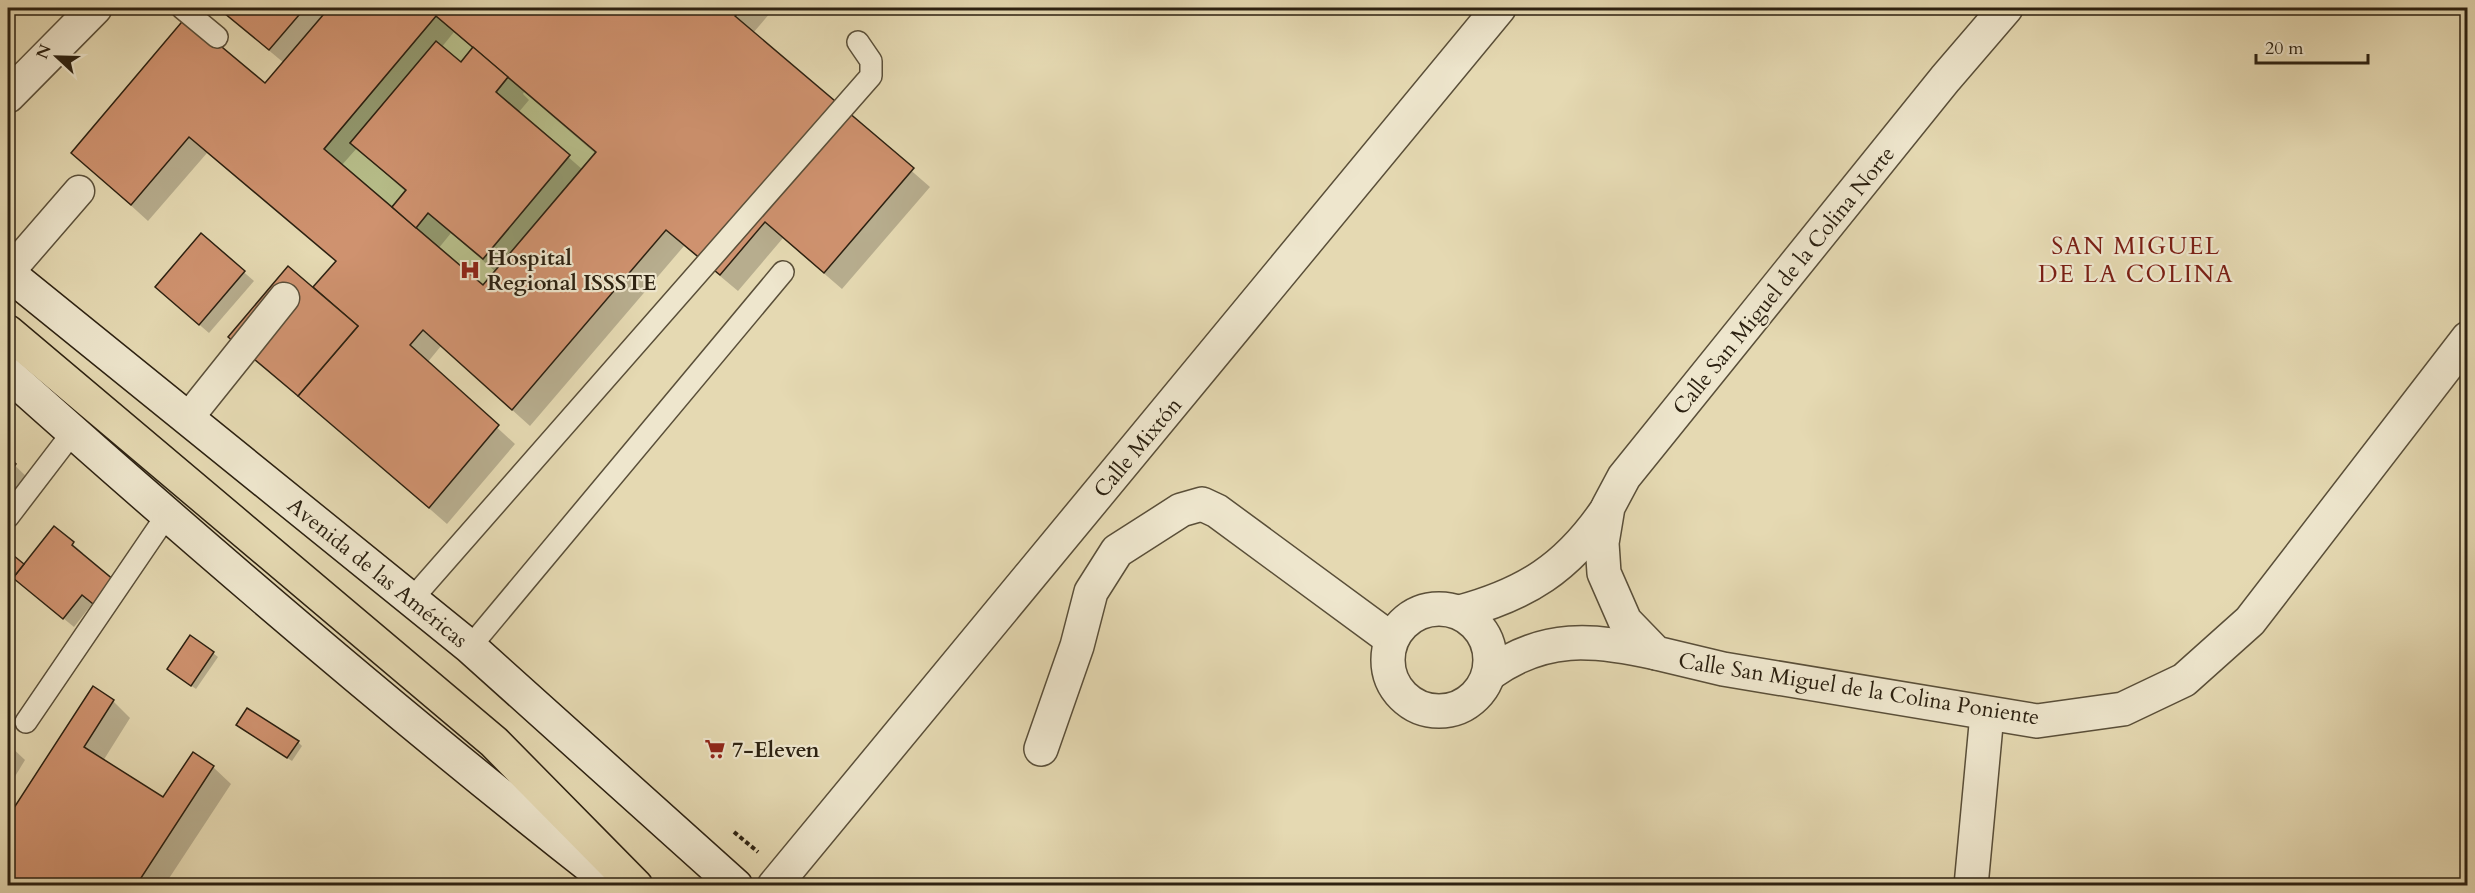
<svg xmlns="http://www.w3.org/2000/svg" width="2475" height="893" font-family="Cardo,serif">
	<rect width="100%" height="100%" fill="#e5d9b2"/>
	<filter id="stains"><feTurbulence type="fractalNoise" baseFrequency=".00333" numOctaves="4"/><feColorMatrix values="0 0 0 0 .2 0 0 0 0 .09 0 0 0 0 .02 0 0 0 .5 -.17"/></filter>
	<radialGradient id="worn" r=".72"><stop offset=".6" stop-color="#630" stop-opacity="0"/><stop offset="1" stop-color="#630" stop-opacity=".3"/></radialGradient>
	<!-- green -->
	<g fill="#b7be8a" stroke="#72704e" stroke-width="1.5">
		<polygon points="436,16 473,47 461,62 350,143 406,190 392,207 324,149"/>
		<polygon points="508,77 596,152 483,285 416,228 428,213 483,259 570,155 496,92"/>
	</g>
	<!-- shadow -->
	<g fill="#0003" fill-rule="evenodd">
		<path d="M218 8H767L771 12 753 33 930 187 842 289 783 238 738 291 684 246 530 426 441 346 427 363 515 444 447 524 305 400 321 296 337 263 207 153 148 221 73 153 265 85 284 63ZM454 32 473 48 461 64 441 48ZM524 92 596 154 583 170 518 113 529 100 523 94ZM357 148 406 192 400 216 341 166ZM451 233 496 272 483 287 438 249Z"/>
		<polygon points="201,235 254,281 209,333 166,296"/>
		<polygon points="8,459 29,479 17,495 8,488"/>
		<polygon points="54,528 83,553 81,555 108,616 92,604 74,627 8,573 8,553 24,566"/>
		<polygon points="213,653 218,657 196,689 173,673"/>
		<polygon points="93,688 113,701 130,718 103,761 163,800 213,767 231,784 164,886 8,886 8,819"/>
		<polygon points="242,729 298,742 302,746 292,761"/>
		<polygon points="8,744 25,760 8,788"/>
	</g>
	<!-- building -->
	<g fill="#cf926f" stroke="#2c2111" stroke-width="1.5" fill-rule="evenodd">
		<polygon points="218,8 305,8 269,50"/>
		<path d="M329 8H743L735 16 914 168 824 273 765 222 720 275 666 230 512 410 423 330 410 345 499 425 429 508 298 396 358 326 313 287 336 261 189 137 131 205 71 153 186 17 265 83ZM436 16 596 152 483 285 324 149Z"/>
		<polygon points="436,41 461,62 473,47 508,77 496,92 570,155 483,259 428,213 416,228 392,207 406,190 350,143"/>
		<polygon points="201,233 245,271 199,325 155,287"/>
		<polygon points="288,266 358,326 298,396 228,337"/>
		<polygon points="8,457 16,464 8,476"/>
		<polygon points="54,526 74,542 72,545 115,581 98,608 82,595 63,619 13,578"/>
		<polygon points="8,551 24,564 13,578 8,574"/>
		<polygon points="190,635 214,652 191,686 167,669"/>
		<polygon points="93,686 114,700 84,747 163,797 193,752 214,766 137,884 140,886 8,886 8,817"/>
		<polygon points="247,708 299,741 287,758 236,725"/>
	</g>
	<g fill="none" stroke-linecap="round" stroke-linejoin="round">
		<!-- service casing -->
		<g stroke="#5a4f39" stroke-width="24">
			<g id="service">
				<polyline points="182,8 217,37"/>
				<polyline points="8,517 73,432"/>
				<polyline points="412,599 871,76 871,61 858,42"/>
				<polyline points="470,647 783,272"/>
				<polyline points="26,722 167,515"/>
			</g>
		</g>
		<!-- pedestrian casing -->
		<g stroke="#5a4f39" stroke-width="33">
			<g id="pedestrian">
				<polyline points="8,273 79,191"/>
				<polyline points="188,418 284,298"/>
			</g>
		</g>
		<!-- minor casing -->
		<g stroke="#5a4f39" stroke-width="36">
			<g id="minor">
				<polyline points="2006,8 1945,79 1624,477 1608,507 1602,543 1604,573 1625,621 1656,653 1723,669 2037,721 2123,709 2184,680 2250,621 2468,338"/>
				<polyline points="8,96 95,8"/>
				<circle cx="1439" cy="660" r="51"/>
				<path d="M1460 612C1526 594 1567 568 1606 511"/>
				<path d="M1489 674C1544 634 1593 639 1656 653"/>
				<polyline points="1041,749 1077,646 1091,592 1117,551 1181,510 1202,504 1217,511 1391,639"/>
				<polyline points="774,886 1499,8"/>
				<polyline points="1971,886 1987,714"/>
			</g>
		</g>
		<!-- secondary casing -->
		<g stroke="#2c2111" stroke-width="36">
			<g id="secondary">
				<polyline points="8,273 470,647 736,886"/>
				<path d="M8 374C205 550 406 723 615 886"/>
			</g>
		</g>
		<!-- primary casing -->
		<g stroke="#2c2111" stroke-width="36">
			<polyline id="primary" points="8,332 494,742 636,886"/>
		</g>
		<!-- path -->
		<polyline stroke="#2c2111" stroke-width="4" stroke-dasharray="4.5 3" stroke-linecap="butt" points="734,832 758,852"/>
		<!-- service -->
		<use href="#service" stroke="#eee6cd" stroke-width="21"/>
		<!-- pedestrian -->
		<use href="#pedestrian" stroke="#eee6cd" stroke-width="30"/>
		<!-- minor -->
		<use href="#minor" stroke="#eee6cd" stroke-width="33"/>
		<!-- secondary -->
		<use href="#secondary" stroke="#eee6cd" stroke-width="33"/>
		<!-- primary -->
		<use href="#primary" stroke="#e5d9b2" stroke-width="33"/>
	</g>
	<!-- icons -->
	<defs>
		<g id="hospital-bare" transform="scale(1.62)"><path d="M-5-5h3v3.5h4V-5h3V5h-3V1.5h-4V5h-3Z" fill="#8f2418" stroke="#eee6cd" stroke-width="2.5" paint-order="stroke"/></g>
		<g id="supermarket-bare" transform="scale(1.62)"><path d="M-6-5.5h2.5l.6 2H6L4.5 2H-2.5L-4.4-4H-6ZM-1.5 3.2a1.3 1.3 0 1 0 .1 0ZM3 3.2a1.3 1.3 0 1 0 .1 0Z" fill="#8f2418" stroke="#eee6cd" stroke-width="2.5" paint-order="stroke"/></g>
	</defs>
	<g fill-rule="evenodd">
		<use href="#hospital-bare" x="470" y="270"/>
		<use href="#supermarket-bare" x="715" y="749"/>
	</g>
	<g text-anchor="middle" stroke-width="4.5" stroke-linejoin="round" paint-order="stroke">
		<!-- poi labels -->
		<g font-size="22" font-weight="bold" fill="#2c2111" stroke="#eee6cd" text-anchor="start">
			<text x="487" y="265">Hospital<tspan x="487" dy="25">Regional ISSSTE</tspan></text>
			<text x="732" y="757">7-Eleven</text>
		</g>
		<!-- street labels -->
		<g font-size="22" fill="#2c2111" stroke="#eee6cd">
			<text transform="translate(1783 280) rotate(-51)" y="8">Calle San Miguel de la Colina Norte</text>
			<text transform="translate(1137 447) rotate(-50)" y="8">Calle Mixtón</text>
			<text transform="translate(378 572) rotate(39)" y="8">Avenida de las Américas</text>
			<text transform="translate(1859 688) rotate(9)" y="8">Calle San Miguel de la Colina Poniente</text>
		</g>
		<!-- neighbourhood labels -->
		<g font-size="24" letter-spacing="1.5" fill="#7a1f14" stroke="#eee6cd">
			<text x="2136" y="254">SAN MIGUEL<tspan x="2136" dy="28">DE LA COLINA</tspan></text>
		</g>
	</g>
	<!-- margin -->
	<rect width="2475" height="893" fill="none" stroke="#e5d9b2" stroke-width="30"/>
	<rect x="9" y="9" width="2457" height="875" fill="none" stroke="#2c2111" stroke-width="3"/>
	<rect x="15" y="15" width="2445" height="863" fill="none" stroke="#2c2111" stroke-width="1.5"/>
	<!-- north arrow -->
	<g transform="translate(57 57) rotate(292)" stroke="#eee6cd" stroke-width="4.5" paint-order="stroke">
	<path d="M0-4.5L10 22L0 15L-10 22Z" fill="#2c2111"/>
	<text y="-9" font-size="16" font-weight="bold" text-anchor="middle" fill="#2c2111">N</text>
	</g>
	<!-- scale -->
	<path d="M2256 54v9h112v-9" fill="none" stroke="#2c2111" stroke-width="3"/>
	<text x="2265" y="54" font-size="18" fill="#2c2111" stroke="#eee6cd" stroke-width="4.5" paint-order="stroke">20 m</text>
	<rect width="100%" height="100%" filter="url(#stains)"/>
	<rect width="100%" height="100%" fill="url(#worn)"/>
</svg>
